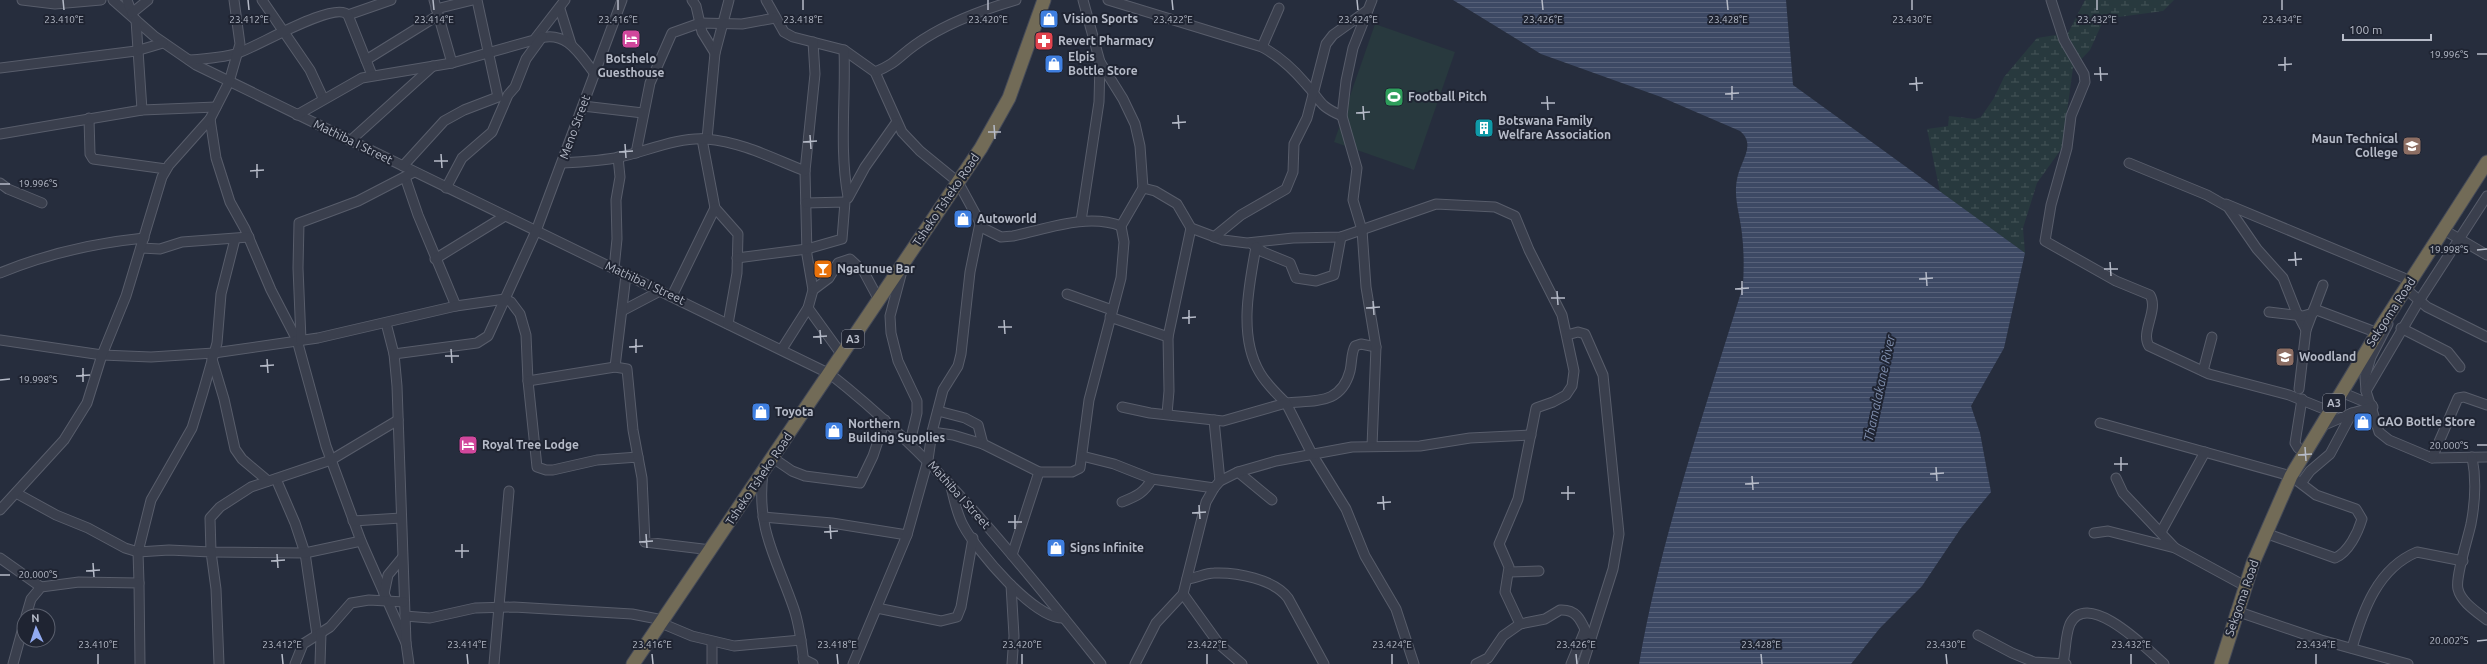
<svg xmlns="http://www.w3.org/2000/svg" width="2487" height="664" font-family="Ubuntu,sans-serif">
	<defs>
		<pattern id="wetland-marsh" width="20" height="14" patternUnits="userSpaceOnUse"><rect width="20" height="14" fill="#28393e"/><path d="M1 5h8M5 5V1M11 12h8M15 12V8" fill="none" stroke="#455458"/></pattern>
		<pattern id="water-rules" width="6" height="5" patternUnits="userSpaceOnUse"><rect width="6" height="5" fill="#3d4964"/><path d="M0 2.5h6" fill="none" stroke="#576179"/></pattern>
	</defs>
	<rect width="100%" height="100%" fill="#262d3d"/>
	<!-- wetland -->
	<polygon fill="url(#wetland-marsh)" points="2085,0 2174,0 2163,11 2104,19 2090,50 2073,68 2062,148 2037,183 2023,228 2025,253 1940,192 1927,129 1948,126 1949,116 1975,119 1981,117 1994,98 2004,77 2037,38 2068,33"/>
	<!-- pitch -->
	<polygon fill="#28393e" points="1375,24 1455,52 1414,170 1334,142"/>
	<!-- water -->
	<path fill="url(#water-rules)" d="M1453 0H1786L1793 85 2025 253 2004 348 1971 406 1980 433 1991 492 1961 528 1922 586 1880 628 1851 664H1639C1661 536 1705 410 1743 286 1744 268 1744 251 1742 234 1739 207 1730 191 1742 164 1747 152 1752 141 1740 131L1661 97 1541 54Z"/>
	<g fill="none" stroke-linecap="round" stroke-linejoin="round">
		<!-- minor casing -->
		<g stroke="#585d6b" stroke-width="11">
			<g id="minor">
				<polyline points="22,0 55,4 101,0"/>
				<path d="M113 0 154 36 196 65 830 374C937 458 1016 558 1101 664"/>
				<polyline points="127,0 133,16"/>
				<polyline points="262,0 310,70 323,98"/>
				<polyline points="434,0 452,63"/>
				<polyline points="692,0 696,6 702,32 715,53"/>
				<path d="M766 0 784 32 793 37 844 50 875 72 902 132 920 151 958 182 983 228 1001 237 1013 236C1047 229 1087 213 1121 226"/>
				<path d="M1108 0 1262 47C1279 56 1293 69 1305 83 1322 101 1317 105 1342 116"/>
				<path d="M2051 0 2064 40 2084 74 2085 82 2071 116 2067 148 2051 205 2045 241 2116 281 2150 295C2159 310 2140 332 2149 346L2209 374 2289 395 2329 411"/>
				<polyline points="436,9 473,0"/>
				<polyline points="560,9 571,44"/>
				<polyline points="132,13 148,0"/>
				<polyline points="348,15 391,0"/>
				<polyline points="136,20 142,110"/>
				<path d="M537 39C566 29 579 53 595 74"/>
				<polyline points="1262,47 1279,8"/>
				<path d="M844 50C846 99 839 148 848 197"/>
				<path d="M189 60C205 59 222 58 238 53 257 47 335 0 348 15L372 75"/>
				<polyline points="366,60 437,16"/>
				<polyline points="0,68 136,51 163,43"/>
				<path d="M875 72C897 63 898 57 915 45 944 24 982 10 1016 0"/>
				<polyline points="583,106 643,113"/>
				<polyline points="297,115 362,78 452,63 534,40 565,0"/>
				<polyline points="89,118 90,154 93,159 166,169"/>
				<polyline points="210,119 216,158 230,202 245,229 271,290 297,340 326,446 361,541 406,643 409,664"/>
				<polyline points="0,134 142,110 216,107"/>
				<polyline points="702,139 715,208 738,234 737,273 728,324"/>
				<polyline points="707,139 715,53 729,0"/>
				<polyline points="350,141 433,66"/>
				<polyline points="636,153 650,83 672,33 700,23 742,24 775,18"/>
				<path d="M562 163C581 162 601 161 620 157 647 151 678 137 706 139 742 142 772 158 805 171L807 255 813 290 808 308 782 349"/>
				<polyline points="2129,163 2207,195 2228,207 2257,249 2283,278 2296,311 2306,330"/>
				<polyline points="403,166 444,121 464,110 498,97 477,0"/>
				<polyline points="805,171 815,74 813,42"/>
				<polyline points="405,177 418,215 456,306"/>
				<polyline points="0,183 8,189 42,203"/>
				<polyline points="446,188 462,158 492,132 508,95 515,87 526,59 542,37"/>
				<polyline points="1143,188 1155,191 1177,204 1191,228 1223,240 1247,243 1293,238 1341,237 1436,204 1495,207 1515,216 1529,250 1562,315 1574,371 1572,386 1566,395 1553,402 1536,408 1518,499 1499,544 1509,567 1505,592 1520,624"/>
				<polyline points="848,198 865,167 896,123"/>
				<polyline points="2226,204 2411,281"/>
				<polyline points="1081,221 1099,102 1100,62 1083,0"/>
				<polyline points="2444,230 2487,255"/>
				<polyline points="1214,237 1241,215 1286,189 1293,172 1294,144 1307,118 1326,44 1333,35 1368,10"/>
				<polyline points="1252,244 1263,252 1290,263 1296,278 1316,281 1334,275 1341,237"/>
				<path d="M1256 247C1249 285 1238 337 1260 373 1267 385 1277 394 1286 403 1315 400 1341 405 1350 371 1352 363 1351 353 1355 346L1361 344 1376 347"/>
				<polyline points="141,248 160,249 182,242 249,237"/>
				<polyline points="737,258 807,249 842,239 845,202 806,203"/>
				<polyline points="435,259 505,216"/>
				<polyline points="614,269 617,239 616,200 620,177 618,157"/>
				<polyline points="902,271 890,316 891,333 898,361 917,401 917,413 910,442"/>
				<path d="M0 273C46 254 94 243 144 238"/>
				<polyline points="2406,289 2427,307 2487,337"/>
				<polyline points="813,290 829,278 838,263 850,259 864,272 879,300"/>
				<polyline points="1067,294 1112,310"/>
				<polyline points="672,296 715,208"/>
				<polyline points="808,308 842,355"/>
				<polyline points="2314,309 2378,333"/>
				<polyline points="622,311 660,291"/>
				<polyline points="2269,312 2303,316 2313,313"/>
				<polyline points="1110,317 1168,337"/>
				<polyline points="386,323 394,354"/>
				<polyline points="2388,324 2371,357 2365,377 2366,391 2379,432 2389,440 2432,458 2487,457"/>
				<polyline points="2401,328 2448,352 2460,367"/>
				<polyline points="1567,335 1578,332 1585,334 1603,375 1619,534 1613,569 1583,664"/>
				<polyline points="0,340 102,355 151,357 214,353 318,338 456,306 505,299 511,302 520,314 526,335 528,381 537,467 546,470 553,470 597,460 638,457 642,478 645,542 711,550"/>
				<polyline points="301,340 298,268 299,223 358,201 414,172"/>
				<polyline points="212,359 224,399 235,449 242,459 268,481"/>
				<polyline points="615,367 626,275"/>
				<polyline points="2203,371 2212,337"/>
				<polyline points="528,381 615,367 627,369 633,430 638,457"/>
				<polyline points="2299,389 2306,330 2323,285"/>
				<polyline points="2366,391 2419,301 2487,196"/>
				<polyline points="2341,392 2372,405"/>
				<polyline points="2302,399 2295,443 2298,448 2305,452"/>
				<polyline points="1122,407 1150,413 1223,421 1286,403 1312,454 1346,509 1365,556 1396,609 1414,664"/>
				<polyline points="938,411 965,418 978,425 983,444"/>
				<polyline points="1167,414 1169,391 1168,337 1191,228"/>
				<polyline points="1214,420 1220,481"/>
				<path d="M2100 423 2291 476 2316 495 2356 509 2362 519C2358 532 2349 552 2335 558L2265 533"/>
				<polyline points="2322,426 2352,413 2373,407"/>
				<polyline points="932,432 953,435 983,444 1039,472 1072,472 1080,468 1089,400 1121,278 1124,242 1121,226 1143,188 1140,146 1135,124 1123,99 1100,62"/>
				<polyline points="1372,446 1376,347 1366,287 1362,230 1353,200 1357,168 1342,116 1346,81 1353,48 1372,0"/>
				<polyline points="1082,456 1114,464 1152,479 1214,488"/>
				<path d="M2472 457C2476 477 2475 503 2471 524 2468 538 2455 578 2458 589 2461 602 2477 612 2487 620"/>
				<polyline points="773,458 792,471 805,476 860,483 873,456 885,420"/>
				<polyline points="2432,458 2458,398 2464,397 2487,405"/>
				<polyline points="1238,472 1272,500"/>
				<path d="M763 473C756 530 777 559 794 609 800 627 802 646 804 664"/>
				<polyline points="2116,478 2123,493 2175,548"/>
				<polyline points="276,479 295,523 305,553 317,635"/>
				<polyline points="2302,482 2310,471 2330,454 2352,413"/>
				<path d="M950 484C954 497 956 512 963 525 976 550 1035 620 1064 618"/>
				<polyline points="16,493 56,515 88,528 125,548 138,552 151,500 192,428 203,392 217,343 221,294 235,239"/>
				<path d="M1122 502C1137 496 1144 493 1152 479"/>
				<polyline points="0,510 64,440 87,403 102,355 126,296 162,177 169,165 210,119 229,82 240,44 234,0"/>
				<polyline points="763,517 832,523 907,535"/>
				<polyline points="353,521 401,518"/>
				<polyline points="2161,532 2205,452"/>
				<polyline points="2094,533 2108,531 2175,548 2245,586"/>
				<polyline points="361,541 305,553 211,552 210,518 220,507 251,487 331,460 398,420"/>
				<polyline points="1012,555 1039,472"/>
				<polyline points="0,558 41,587"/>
				<polyline points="1509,572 1539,571"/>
				<path d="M1187 579C1197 578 1205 573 1214 573 1236 572 1274 579 1288 598L1324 664"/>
				<polyline points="139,583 138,552 169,550 211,552 216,589 219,664"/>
				<polyline points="1011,585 1014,636 1012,664"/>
				<polyline points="384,594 388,575 402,558"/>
				<polyline points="1183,594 1219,644 1242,664"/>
				<polyline points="877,608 941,621 957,617 961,607 973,538"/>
				<polyline points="2236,611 2321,640 2408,664"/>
				<polyline points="26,616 31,599 41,587 79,582 139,583 140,664"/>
				<polyline points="405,616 430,618 475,608 514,607 632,614 663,620"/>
				<polyline points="661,623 692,636 734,646 801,640"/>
				<polyline points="1978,635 2012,653 2034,662 2066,664"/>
				<polyline points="712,642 712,664"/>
				<polyline points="406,643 397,386 394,354 477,343 488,336 536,231 622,0"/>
				<path d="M2352 648C2363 610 2378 568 2417 552L2463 561"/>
				<polyline points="803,659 813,664"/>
				<path d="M2063 663C2066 651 2065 636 2070 624 2088 588 2149 651 2164 664"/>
				<polyline points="13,664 24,624"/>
				<polyline points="295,664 303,644 330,627 351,603 369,600 404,602"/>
				<polyline points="320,664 321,633"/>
				<polyline points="494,664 509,491"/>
				<polyline points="853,664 907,535 928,460 932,432 943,390 958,366 961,354 970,272 980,223"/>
				<polyline points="1135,664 1156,623 1183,594 1206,502 1214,488 1220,481 1238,472 1276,461 1352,447 1420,446 1470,438 1531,435"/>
				<path d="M1476 664 1488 658 1503 636 1520 624 1545 619 1560 610C1580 609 1582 625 1590 640"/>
				<polyline points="1571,664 1585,630"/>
			</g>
		</g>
		<!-- highway casing -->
		<g stroke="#454a58" stroke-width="15">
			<g id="highway">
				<polyline points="633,664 981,148 1009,98 1044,0"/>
				<polyline points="2221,664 2253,563 2291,476 2384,322 2487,162"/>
			</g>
		</g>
		<!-- minor -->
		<use href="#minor" stroke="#3a3f4d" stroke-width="9"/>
		<!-- highway -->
		<use href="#highway" stroke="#726b57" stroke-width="13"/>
	</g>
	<!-- ticks -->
	<path fill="none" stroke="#b6bbc8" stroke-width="1.5" d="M63 0 64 10M248 0 249 10M433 0 434 10M618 0V10M803 0V10M988 0V10M1172 0 1173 10M1357 0 1358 10M1542 0 1543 10M1727 0 1728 10M1912 0V10M2097 0V10M2282 0V10M2477 54H2487M2285 57V71M2278 65 2292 64M2100 67 2101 81M2094 74H2108M1916 77 1917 91M1909 84 1923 83M1732 86V100M1725 94 1739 93M1547 96 1548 110M1541 103H1555M1363 106 1364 120M1356 113 1370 112M1178 115 1179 129M1172 123 1186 122M994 125 995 139M988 132H1001M810 135 811 149M803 142 817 141M625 144 626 158M619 152 633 151M441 154 442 168M434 161H448M257 164V178M250 171 264 170M0 184H10M2477 250 2487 249M2295 252 2296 266M2288 260 2302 259M2110 262 2111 276M2104 269H2118M1926 272 1927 286M1919 279 1933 278M1742 281V295M1735 289 1749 288M1557 291 1558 305M1551 298H1565M1373 301 1374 315M1366 308 1380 307M1189 310V324M1182 318 1196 317M1004 320 1005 334M998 327H1012M820 330 821 344M813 337 827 336M636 339V353M629 347 643 346M451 349 452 363M445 356H459M267 359 268 373M260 366 274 365M83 368V382M76 376 90 375M0 380 10 379M2477 445H2487M2305 447 2306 461M2298 455 2312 454M2121 457V471M2114 464H2128M1936 467 1937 481M1930 474 1944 473M1752 476 1753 490M1745 484 1759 483M1568 486V500M1561 493H1575M1383 496 1384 510M1377 503 1391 502M1199 505 1200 519M1192 513 1206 512M1015 515V529M1008 522H1022M830 525 831 539M824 532 838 531M646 534 647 548M639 542 653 541M462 544V558M455 551H469M277 554 278 568M271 561 285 560M93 563 94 577M86 571 100 570M0 575H10M2477 641 2487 640M98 654V664M282 654 283 664M467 654 468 664M652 654 653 664M837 654 838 664M1022 654V664M1207 654V664M1392 654V664M1576 654 1577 664M1761 654 1762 664M1946 654 1947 664M2131 654V664M2316 654V664"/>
	<!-- icons -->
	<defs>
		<g id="shop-square" transform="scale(1)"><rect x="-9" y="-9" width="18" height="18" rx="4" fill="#3f7fe0" stroke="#1f2432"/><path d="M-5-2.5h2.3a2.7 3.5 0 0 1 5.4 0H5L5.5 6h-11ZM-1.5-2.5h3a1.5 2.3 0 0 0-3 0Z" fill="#fff"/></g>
		<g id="hotel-square" transform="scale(1)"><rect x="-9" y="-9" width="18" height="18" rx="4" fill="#d1479c" stroke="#1f2432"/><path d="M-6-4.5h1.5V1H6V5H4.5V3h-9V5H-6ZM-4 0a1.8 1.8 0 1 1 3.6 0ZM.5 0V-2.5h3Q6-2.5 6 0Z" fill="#fff"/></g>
		<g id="pharmacy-square" transform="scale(1)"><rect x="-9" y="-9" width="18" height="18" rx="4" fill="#e0444e" stroke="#1f2432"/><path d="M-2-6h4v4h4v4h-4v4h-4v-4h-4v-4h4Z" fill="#fff"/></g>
		<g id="stadium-square" transform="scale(1)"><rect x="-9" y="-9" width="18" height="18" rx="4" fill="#2e9e5b" stroke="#1f2432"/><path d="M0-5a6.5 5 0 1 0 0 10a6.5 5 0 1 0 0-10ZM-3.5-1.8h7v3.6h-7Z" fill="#fff"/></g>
		<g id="building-square" transform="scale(1)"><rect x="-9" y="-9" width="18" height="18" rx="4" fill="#0f9aa8" stroke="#1f2432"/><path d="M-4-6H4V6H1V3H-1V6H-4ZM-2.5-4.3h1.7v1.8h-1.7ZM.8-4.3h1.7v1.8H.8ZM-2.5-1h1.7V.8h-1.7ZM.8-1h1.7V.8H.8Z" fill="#fff"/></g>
		<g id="school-square" transform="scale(1)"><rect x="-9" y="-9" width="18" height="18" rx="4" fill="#8d6e63" stroke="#1f2432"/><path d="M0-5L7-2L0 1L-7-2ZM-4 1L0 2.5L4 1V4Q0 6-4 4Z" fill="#fff"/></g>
		<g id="bar-square" transform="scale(1)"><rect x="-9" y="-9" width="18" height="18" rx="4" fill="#e8710a" stroke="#1f2432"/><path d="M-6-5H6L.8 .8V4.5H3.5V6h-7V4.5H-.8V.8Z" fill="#fff"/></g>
	</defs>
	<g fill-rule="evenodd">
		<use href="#shop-square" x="1049" y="19"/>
		<use href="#hotel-square" x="631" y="39"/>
		<use href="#pharmacy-square" x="1044" y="41"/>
		<use href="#shop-square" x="1054" y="64"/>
		<use href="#stadium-square" x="1394" y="97"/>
		<use href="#building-square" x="1484" y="128"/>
		<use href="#school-square" x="2412" y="146"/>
		<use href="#shop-square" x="963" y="219"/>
		<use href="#bar-square" x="823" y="269"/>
		<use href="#school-square" x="2285" y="357"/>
		<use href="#shop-square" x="761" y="412"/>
		<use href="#shop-square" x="2363" y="422"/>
		<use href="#shop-square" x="834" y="431"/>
		<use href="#hotel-square" x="468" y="445"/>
		<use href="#shop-square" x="1056" y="548"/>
	</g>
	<g text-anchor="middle" stroke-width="4" stroke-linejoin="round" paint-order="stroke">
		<!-- shield labels -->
		<g fill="#1f2432" stroke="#898e9b" stroke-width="1">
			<rect x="842" y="330" width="22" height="18" rx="3"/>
			<rect x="2323" y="394" width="22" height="18" rx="3"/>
		</g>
		<g font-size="11" font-weight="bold" fill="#b6bbc8">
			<text x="853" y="343">A3</text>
			<text x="2334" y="407">A3</text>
		</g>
		<!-- poi labels -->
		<g font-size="12" font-weight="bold" fill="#b6bbc8" stroke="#1f2432" text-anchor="start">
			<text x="1063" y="23">Vision Sports</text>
			<text x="1058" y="45">Revert Pharmacy</text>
			<text x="1068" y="61">Elpis<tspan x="1068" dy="14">Bottle Store</tspan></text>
			<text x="631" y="63" text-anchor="middle">Botshelo<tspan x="631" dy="14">Guesthouse</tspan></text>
			<text x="1408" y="101">Football Pitch</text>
			<text x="1498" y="125">Botswana Family<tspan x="1498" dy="14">Welfare Association</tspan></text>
			<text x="2398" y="143" text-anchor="end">Maun Technical<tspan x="2398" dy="14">College</tspan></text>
			<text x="977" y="223">Autoworld</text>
			<text x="837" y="273">Ngatunue Bar</text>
			<text x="2299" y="361">Woodland</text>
			<text x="775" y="416">Toyota</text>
			<text x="2377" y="426">GAO Bottle Store</text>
			<text x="848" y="428">Northern<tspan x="848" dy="14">Building Supplies</tspan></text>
			<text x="482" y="449">Royal Tree Lodge</text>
			<text x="1070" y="552">Signs Infinite</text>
		</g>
		<!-- street labels -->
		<g font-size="12" fill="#b6bbc8" stroke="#1f2432">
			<text transform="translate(575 127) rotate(-70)" y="4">Meno Street</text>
			<text transform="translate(353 142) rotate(26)" y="4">Mathiba I Street</text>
			<text transform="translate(946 200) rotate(-56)" y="4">Tsheko Tsheko Road</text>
			<text transform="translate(645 283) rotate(25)" y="4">Mathiba I Street</text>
			<text transform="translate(2391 312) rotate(-57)" y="4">Sekgoma Road</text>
			<text transform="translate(759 479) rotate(-56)" y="4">Tsheko Tsheko Road</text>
			<text transform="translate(959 495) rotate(48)" y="4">Mathiba I Street</text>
			<text transform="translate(2242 598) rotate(-71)" y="4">Sekgoma Road</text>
		</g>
		<!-- water labels -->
		<g font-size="13" font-style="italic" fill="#7f8ead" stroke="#1f2432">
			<text transform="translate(1879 388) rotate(-78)" y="5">Thamalakane River</text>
		</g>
	</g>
	<g font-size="10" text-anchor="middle" fill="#b6bbc8" stroke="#1f2432" stroke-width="4" stroke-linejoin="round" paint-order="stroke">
		<text x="64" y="23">23.410°E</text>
		<text x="249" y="23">23.412°E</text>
		<text x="434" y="23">23.414°E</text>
		<text x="618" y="23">23.416°E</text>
		<text x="803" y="23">23.418°E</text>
		<text x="988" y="23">23.420°E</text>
		<text x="1173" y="23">23.422°E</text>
		<text x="1358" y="23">23.424°E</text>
		<text x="1543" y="23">23.426°E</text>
		<text x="1728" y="23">23.428°E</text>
		<text x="1912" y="23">23.430°E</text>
		<text x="2097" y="23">23.432°E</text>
		<text x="2282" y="23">23.434°E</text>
		<text x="2449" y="58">19.996°S</text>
		<text x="38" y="187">19.996°S</text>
		<text x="2449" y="253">19.998°S</text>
		<text x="38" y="383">19.998°S</text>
		<text x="2449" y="449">20.000°S</text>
		<text x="38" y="578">20.000°S</text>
		<text x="2449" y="644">20.002°S</text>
		<text x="98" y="648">23.410°E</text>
		<text x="282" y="648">23.412°E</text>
		<text x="467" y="648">23.414°E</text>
		<text x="652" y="648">23.416°E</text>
		<text x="837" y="648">23.418°E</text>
		<text x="1022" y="648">23.420°E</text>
		<text x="1207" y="648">23.422°E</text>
		<text x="1392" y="648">23.424°E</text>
		<text x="1576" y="648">23.426°E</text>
		<text x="1761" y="648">23.428°E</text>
		<text x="1946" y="648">23.430°E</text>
		<text x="2131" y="648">23.432°E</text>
		<text x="2316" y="648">23.434°E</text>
	</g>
	<!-- north arrow -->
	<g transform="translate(36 628) rotate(357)"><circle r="19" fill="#1f2432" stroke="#5b606e"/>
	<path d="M0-3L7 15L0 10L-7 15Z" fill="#92abf1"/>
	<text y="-6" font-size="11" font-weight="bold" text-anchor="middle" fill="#b6bbc8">N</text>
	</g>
	<!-- scale -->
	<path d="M2343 34v6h88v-6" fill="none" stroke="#b6bbc8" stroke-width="2"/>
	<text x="2349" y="34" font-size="12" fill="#b6bbc8" stroke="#1f2432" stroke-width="3" paint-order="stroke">100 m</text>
</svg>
